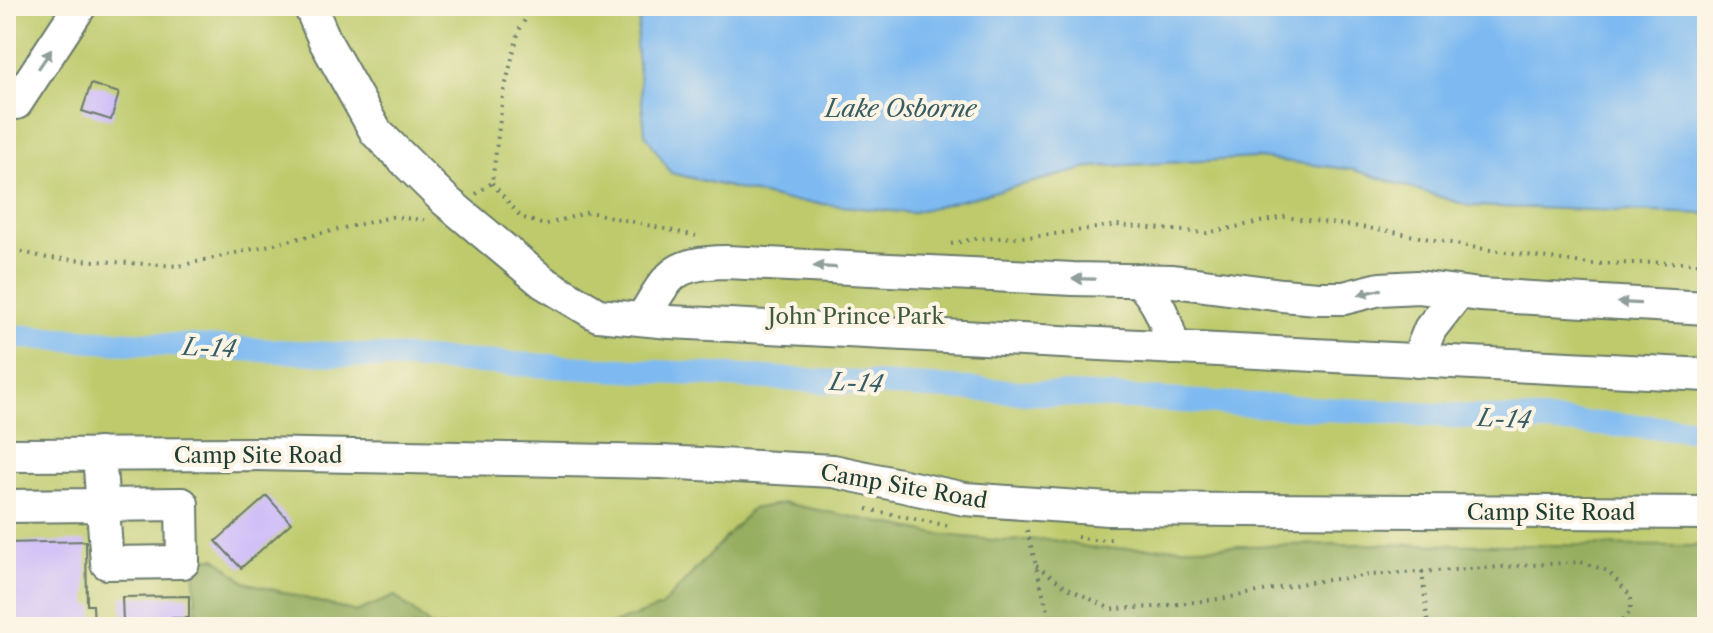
<svg xmlns="http://www.w3.org/2000/svg" width="1713" height="633" font-family="'Libre Caslon Text',serif">
	<rect width="100%" height="100%" fill="#fcf5e5"/>
	<filter id="ink" filterUnits="userSpaceOnUse"><feTurbulence type="fractalNoise" baseFrequency=".0125" numOctaves="2"/><feDisplacementMap in="SourceGraphic" scale="16" xChannelSelector="R" yChannelSelector="G"/><feConvolveMatrix kernelMatrix="1 2 1 2 8 2 1 2 1" color-interpolation-filters="sRGB"/></filter>
	<filter id="wash" filterUnits="userSpaceOnUse"><feTurbulence type="fractalNoise" baseFrequency=".006" numOctaves="4" result="noise"/><feDisplacementMap in="SourceGraphic" scale="32" xChannelSelector="R" yChannelSelector="G"/><feGaussianBlur stdDeviation="1.8" result="paint"/><feColorMatrix in="noise" values="0 0 0 0 0 0 0 0 0 0 0 0 0 0 0 0 0 1.4 0 .05"/><feComposite in="paint" operator="in"/></filter>
	<g filter="url(#wash)">
		<rect width="100%" height="100%" fill="#f4ebd2"/>
		<!-- green -->
		<rect fill="#beca6c" stroke="#6e8450" stroke-width="2" x="6" y="6" width="1701" height="621"/>
		<!-- forest -->
		<g fill="#96ae60" stroke="#5a764a" stroke-width="2">
			<polygon points="784,503 936,534 1003,541 1047,539 1098,549 1338,544 1707,546 1707,627 604,627 661,607 752,509"/>
			<polygon points="216,558 245,582 356,612 395,596 432,627 197,627 194,559"/>
		</g>
		<!-- water -->
		<polygon fill="#7ebaf1" stroke="#4e7c92" stroke-width="2" points="642,6 1707,6 1707,214 1469,206 1354,170 1258,158 1093,167 910,213 783,200 671,173 645,134 636,44"/>
		<g fill="none" stroke-linecap="round" stroke-linejoin="round">
			<!-- canal -->
			<polyline stroke="#7ebaf1" stroke-width="24" points="6,336 1707,430"/>
		</g>
		<g id="blocks">
			<!-- building -->
			<g fill="#c7b4fb">
				<polygon points="91,84 119,93 111,120 82,111"/>
				<polygon points="267,496 291,523 241,568 216,541"/>
				<polygon points="86,541 87,605 93,605 94,627 6,627 6,543"/>
				<polygon points="189,596 189,618 164,618 164,621 123,622 122,597"/>
			</g>
		</g>
	</g>
	<g filter="url(#ink)">
		<use href="#blocks" fill-opacity="0" stroke="#6a7a6b" stroke-width="2"/>
		<g fill="none" stroke-linecap="round" stroke-linejoin="round">
			<!-- minor casing -->
			<g stroke="#6a7a6b" stroke-width="36">
				<g id="minor">
					<polyline points="310,6 325,41 376,132 446,201 543,282 598,315 670,322 1707,375"/>
					<polyline points="6,103 16,103 80,6"/>
					<path d="M1139 280C1159 302 1166 319 1173 348"/>
					<path d="M642 319C669 275 671 263 726 262L1073 279 1173 281 1282 295 1318 298H1344L1380 289 1418 287 1480 295 1707 308"/>
					<polyline points="1417,361 1430,329 1458,293"/>
					<polyline points="6,455 255,454 661,462 833,471 965,499 1108,509 1707,513"/>
					<polyline points="6,506 182,504 183,562 107,563 99,454"/>
				</g>
			</g>
			<!-- path -->
			<g stroke="#6a7a6b" stroke-width="4" stroke-dasharray="2 6" stroke-linecap="butt">
				<polyline points="492,183 521,217 544,225 589,212 696,236"/>
				<polyline points="476,194 492,183 503,95 519,30 533,6"/>
				<polyline points="951,244 973,239 1041,236 1117,225 1207,233 1284,217 1383,230 1477,248 1590,264 1684,262 1707,264"/>
				<polyline points="6,248 47,258 179,266 392,217 424,220"/>
				<polyline points="867,509 949,526"/>
				<polyline points="1027,530 1046,605 1055,627"/>
				<polyline points="1077,537 1093,540 1111,539"/>
				<polyline points="1036,566 1068,588 1111,609 1154,607 1226,598 1311,582 1371,575 1581,562 1608,571 1631,596 1631,611 1618,625 1614,627"/>
				<polyline points="1422,571 1428,627"/>
				<polyline points="1499,627 1513,620 1541,627"/>
			</g>
			<!-- minor -->
			<use href="#minor" stroke="#fff" stroke-width="32"/>
		</g>
		<!-- one-way arrows -->
		<defs><path id="oneway-solid" d="M-6-.8H1V-3.2L6.5 0L1 3.2V.8H-6Z" transform="scale(2)"/></defs>
		<g fill="#8f9e9a">
			<use href="#oneway-solid" transform="translate(45 59) rotate(-56)"/>
			<use href="#oneway-solid" transform="translate(825 267) rotate(-177)"/>
			<use href="#oneway-solid" transform="translate(1084 279) rotate(-179)"/>
			<use href="#oneway-solid" transform="translate(1370 292) rotate(167)"/>
			<use href="#oneway-solid" transform="translate(1629 303) rotate(-177)"/>
		</g>
	</g>
	<g text-anchor="middle" stroke-width="8" stroke-linejoin="round" paint-order="stroke">
		<!-- park labels -->
		<g font-size="22" fill="#3f593f" stroke="#fcf5e5">
			<text x="856" y="324">John Prince Park</text>
		</g>
		<!-- street labels -->
		<g font-size="22" fill="#1f3d34" stroke="#fcf5e5">
			<text x="258" y="463">Camp Site Road</text>
			<text transform="translate(904 486) rotate(10)" y="8">Camp Site Road</text>
			<text x="1551" y="520">Camp Site Road</text>
		</g>
		<!-- water labels -->
		<g font-size="24" font-style="italic" fill="#375c63" stroke="#fcf5e5">
			<text x="901" y="117">Lake Osborne</text>
			<text transform="translate(209 348) rotate(3)" y="8">L-14</text>
			<text transform="translate(856 383) rotate(3)" y="8">L-14</text>
			<text transform="translate(1504 419) rotate(3)" y="8">L-14</text>
		</g>
	</g>
	<!-- margin -->
	<rect width="1713" height="633" fill="none" stroke="#fcf5e5" stroke-width="32"/>
</svg>
